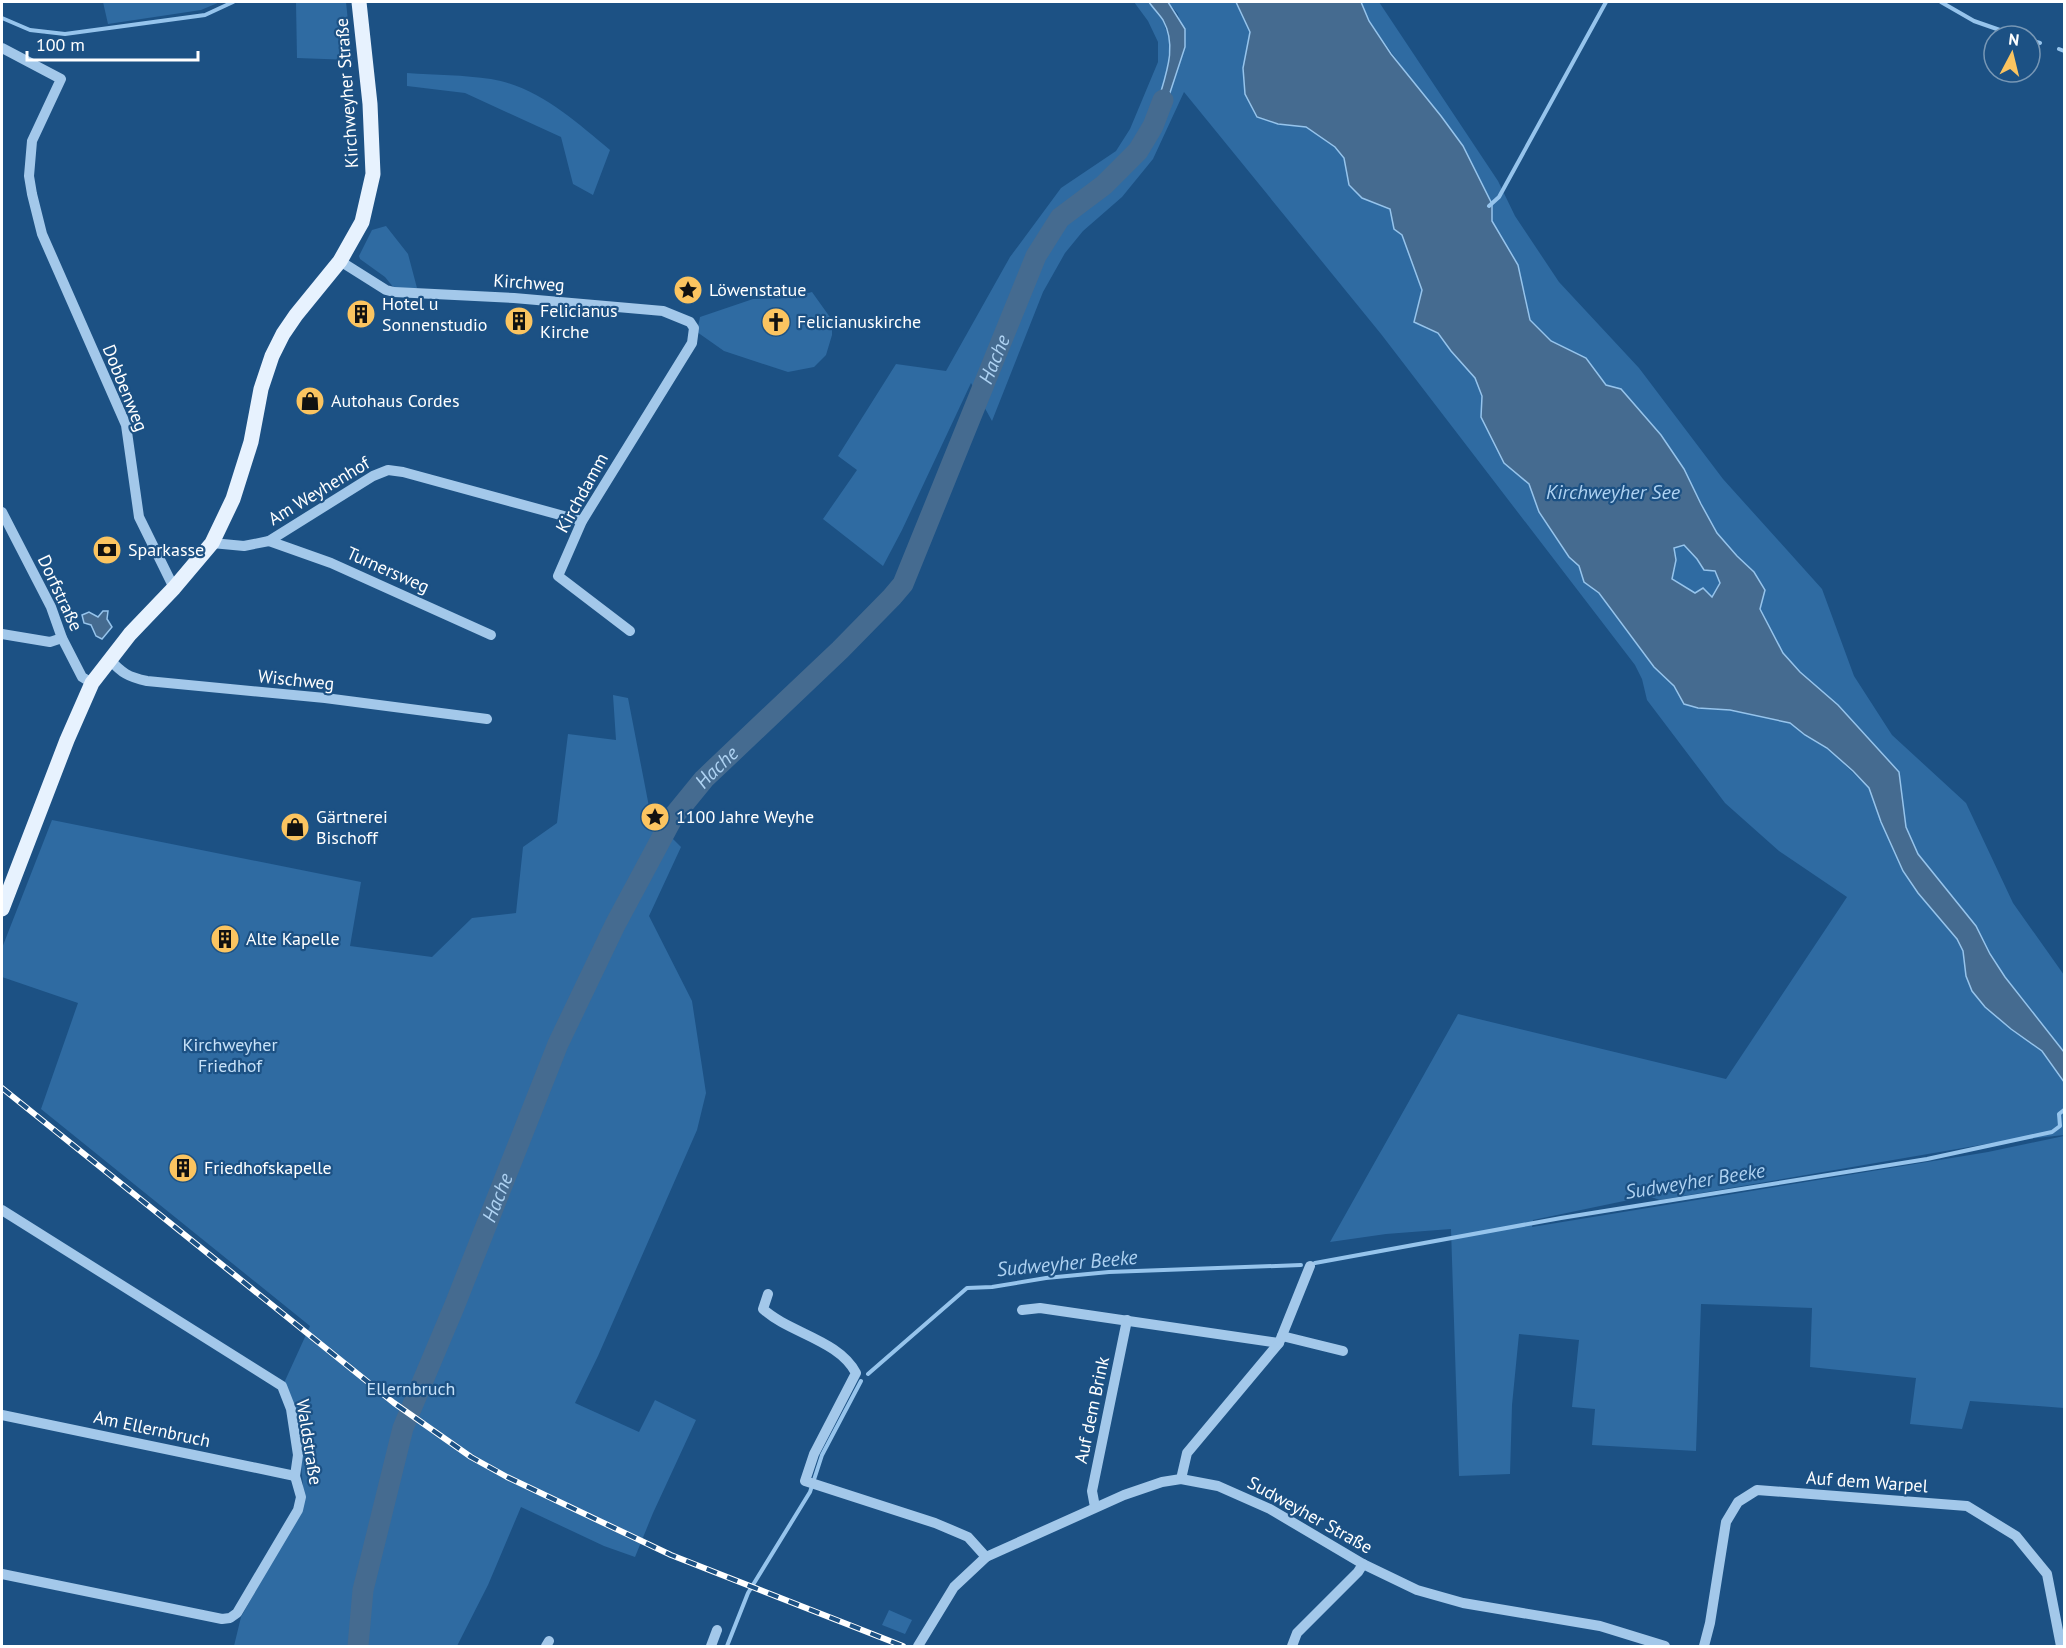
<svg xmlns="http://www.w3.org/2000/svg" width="2066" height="1648" font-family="'PT Sans',sans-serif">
	<rect width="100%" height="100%" fill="#1c5184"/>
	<!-- green -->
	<g fill="#2f6ba2">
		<polygon points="103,2 220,2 201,10 108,24"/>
		<polygon points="296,2 346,2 352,60 297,58"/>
		<polygon points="1134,2 1149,2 1163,21 1170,41 1167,72 1154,113 1153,125 1162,117 1185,47 1178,14 1168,2 1236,2 1250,32 1243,68 1245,94 1257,117 1278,124 1306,127 1335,147 1344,158 1349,185 1362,198 1390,209 1394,229 1402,235 1423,290 1419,310 1425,328 1438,333 1451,351 1475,378 1482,396 1481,417 1504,463 1529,484 1539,512 1569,557 1579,566 1584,582 1599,593 1654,667 1674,686 1684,704 1698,708 1730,710 1790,723 1805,735 1827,748 1869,788 1881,822 1957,939 1963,951 1966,976 1985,1007 2011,1029 2042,1051 2064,1082 2064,1135 1992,1143 1660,1200 1648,1196 1533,1220 1532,1227 1988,1152 2064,1136 2064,1408 1970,1401 1962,1429 1910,1424 1916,1378 1810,1367 1812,1308 1701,1304 1696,1451 1592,1445 1595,1409 1572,1407 1579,1340 1519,1334 1512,1405 1510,1474 1459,1476 1451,1229 1386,1234 1330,1242 1458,1014 1726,1079 1847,897 1779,851 1725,803 1647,700 1642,679 1635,665 1381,334 1184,92 1153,159 1122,197 1083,231 1065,253 1043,292 992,421 971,383 902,530 883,566 823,519 857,470 838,456 896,364 946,371 1010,257 1061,188 1116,151 1130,129 1158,62 1158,42 1148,21"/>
		<polygon points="1361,2 1379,2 1498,181 1515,216 1559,282 1639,368 1723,479 1822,589 1854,676 1892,735 1966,803 2013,903 2064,975 2064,1052 2005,977 1946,890 1918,854 1906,827 1899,772 1838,705 1800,672 1783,653 1760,609 1754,572 1737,556 1717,533 1701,504 1684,469 1661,435 1621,389 1606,385 1586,358 1551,341 1530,320 1525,293 1492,221 1492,204 1414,84 1369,21"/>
		<path d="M407 73C435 75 464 75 491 79 538 87 575 121 610 150L593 195 573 184 561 137 465 93 407 86Z"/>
		<polygon points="386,226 408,254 417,288 394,288 385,277 360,259 359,256 372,230"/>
		<polygon points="812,292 832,320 832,335 826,355 814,367 788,372 724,351 697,332 700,317 753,299 789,298"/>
		<polygon points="1684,545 1697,559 1704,570 1714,571 1720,583 1712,598 1696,593 1672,579 1676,560 1674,548"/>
		<polygon points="613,695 628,698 651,817 681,847 649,916 692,1001 706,1093 697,1130 598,1356 575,1403 639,1432 655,1400 696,1420 653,1513 635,1557 604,1546 521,1507 488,1585 457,1646 234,1646 241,1617 301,1510 303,1485 300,1455 284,1383 310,1326 41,1109 78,1003 2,977 2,948 52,820 361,882 350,946 432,957 472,918 516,913 523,847 557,823 568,734 616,740"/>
		<polygon points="889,1610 912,1620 905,1634 882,1625"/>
	</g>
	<!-- water -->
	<g fill="#456b90" stroke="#96c4ec" stroke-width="1.5" fill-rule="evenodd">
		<path d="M1149 2H1168L1185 29V47L1162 117 1153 126C1156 92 1182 54 1163 20 1159 14 1153 8 1149 2Z"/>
		<path d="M1236 2H1361L1369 21 1391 54 1441 116 1463 146 1492 204V221L1518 265 1530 320 1551 341 1586 358 1606 385 1621 389 1661 435 1684 469 1701 504 1717 533 1737 556 1754 572 1765 590 1760 609 1783 653 1800 672 1838 705 1899 772 1906 827 1918 854 1976 926 1990 954 2005 977 2064 1052V1082L2042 1051 2011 1029 1985 1007 1972 991 1966 976 1963 951 1957 939 1918 893 1903 871 1881 822 1869 788 1853 771 1827 748 1805 735 1790 723 1730 710 1698 708 1684 704 1674 686 1654 667 1599 593 1584 582 1579 566 1569 557 1539 512 1529 484 1504 463 1481 417 1482 396 1475 378 1451 351 1438 333 1414 322 1422 290 1402 235 1394 229 1390 209 1362 198 1349 185 1344 158 1335 147 1306 127 1278 124 1257 117 1245 94 1243 68 1250 32ZM1684 545 1697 559 1704 570 1715 571 1720 583 1712 597 1703 588 1695 593 1672 579 1676 560 1674 548Z"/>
		<polygon points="103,611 108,611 107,619 112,627 102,639 96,636 91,625 84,623 82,615 89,612 98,617"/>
	</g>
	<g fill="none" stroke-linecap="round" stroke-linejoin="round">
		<!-- stream -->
		<g stroke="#96c4ec" stroke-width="4">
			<polyline points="1941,2 1974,21 2017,36"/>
			<polyline points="2,18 30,30 65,34 205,15 233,2"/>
			<polyline points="2030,40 2040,43"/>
			<polyline points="2059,49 2064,51"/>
			<polyline points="1489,206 1499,197 1606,2"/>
			<polyline points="1315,1263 1561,1218 1927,1159 2052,1132 2060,1126 2059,1114 2064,1110"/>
			<polyline points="868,1374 967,1288 992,1287 1046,1278 1109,1272 1301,1265"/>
			<polyline points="727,1646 748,1593 810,1492 822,1455 861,1381"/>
		</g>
		<!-- river -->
		<path stroke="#456b90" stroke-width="21" id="s1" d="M358 1646 363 1590 403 1428 454 1307 558 1044 615 925 673 817 704 779 840 650 892 597 903 584 1036 256 1060 218 1104 185 1138 151 1153 126 1163 100"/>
		<!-- minor -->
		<g stroke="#a3c8ea" stroke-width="10">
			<polyline points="2,48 61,79 32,141 29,176 32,194 42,234 126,425 139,517 174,588"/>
			<polyline points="340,261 386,290 394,292 514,298 663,311 690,322 694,328 692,343 582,521 558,576 630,631"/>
			<polyline points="2,512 51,607 62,638 82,677 92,683"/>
			<polyline points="269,541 331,563 491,635"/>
			<polyline points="212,543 244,546 269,541 373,476 388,470 403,472 582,521"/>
			<polyline points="2,634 50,642 62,638"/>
			<path d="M109 659C122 673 128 677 147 681L325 698 487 719"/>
			<polyline points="2,1210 282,1386 291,1409 298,1455 295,1476 301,1497 298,1510 237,1613 230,1618 222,1619 2,1574"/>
			<path d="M768 1294 763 1309C789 1333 839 1340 856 1373L814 1454 805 1481 935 1523 968 1537 986 1557"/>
			<polyline points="1022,1310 1040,1308 1279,1343"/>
			<polyline points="1282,1336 1343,1351"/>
			<polyline points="2,1415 295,1476"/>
			<polyline points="1181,1479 1187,1453 1279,1343 1310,1266"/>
			<polyline points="1095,1507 1092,1491 1127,1320"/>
			<polyline points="546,1646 549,1641"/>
			<polyline points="711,1646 717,1630"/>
			<polyline points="918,1646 954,1587 986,1557 1124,1495 1162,1482 1181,1479 1218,1486 1270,1509 1363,1564 1417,1590 1463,1603 1600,1626 1665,1646"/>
			<polyline points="1292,1646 1297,1633 1358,1572 1363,1564"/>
			<polyline points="1704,1646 1710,1623 1726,1522 1738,1502 1757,1490 1967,1506 2016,1536 2047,1574 2061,1646"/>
		</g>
		<!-- major -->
		<polyline stroke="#e7f2fe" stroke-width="15" points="2,909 67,740 92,683 130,634 174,588 212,543 233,499 251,442 261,389 272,356 283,334 296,315 340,261 362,222 373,174 370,104 359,2"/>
		<!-- rail casing -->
		<g stroke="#fff" stroke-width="6">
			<polyline id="rail" points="2,1088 394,1403 471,1457 507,1477 671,1555 903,1646"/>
		</g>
		<!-- rail -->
		<use href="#rail" stroke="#1c5184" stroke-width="4" stroke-dasharray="11" stroke-linecap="butt"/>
	</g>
	<!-- icons -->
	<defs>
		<g id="sight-disc" transform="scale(1.5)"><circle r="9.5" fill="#fbc460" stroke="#1c5184"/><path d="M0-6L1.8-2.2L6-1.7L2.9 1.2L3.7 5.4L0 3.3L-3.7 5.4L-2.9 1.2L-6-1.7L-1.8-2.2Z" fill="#111"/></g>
		<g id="building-disc" transform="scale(1.5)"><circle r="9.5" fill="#fbc460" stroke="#1c5184"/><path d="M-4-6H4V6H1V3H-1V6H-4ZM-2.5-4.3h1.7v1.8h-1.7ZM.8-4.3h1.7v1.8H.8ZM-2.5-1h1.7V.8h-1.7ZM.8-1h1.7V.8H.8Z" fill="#111"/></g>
		<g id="church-disc" transform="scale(1.5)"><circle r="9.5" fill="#fbc460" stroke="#1c5184"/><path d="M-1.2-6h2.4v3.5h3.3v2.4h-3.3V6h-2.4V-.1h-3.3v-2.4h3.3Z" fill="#111"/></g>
		<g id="shop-disc" transform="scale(1.5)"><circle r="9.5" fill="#fbc460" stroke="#1c5184"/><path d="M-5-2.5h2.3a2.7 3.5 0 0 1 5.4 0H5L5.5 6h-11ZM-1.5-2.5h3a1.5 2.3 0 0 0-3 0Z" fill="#111"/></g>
		<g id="bank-disc" transform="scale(1.5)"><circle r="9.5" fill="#fbc460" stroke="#1c5184"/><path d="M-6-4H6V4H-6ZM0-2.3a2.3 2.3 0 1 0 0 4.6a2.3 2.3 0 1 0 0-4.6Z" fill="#111"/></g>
	</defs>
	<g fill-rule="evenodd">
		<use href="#sight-disc" x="688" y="290"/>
		<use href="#building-disc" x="361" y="314"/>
		<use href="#building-disc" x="519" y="321"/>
		<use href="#church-disc" x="776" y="322"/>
		<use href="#shop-disc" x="310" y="401"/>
		<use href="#bank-disc" x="107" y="550"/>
		<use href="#sight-disc" x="655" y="817"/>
		<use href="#shop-disc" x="295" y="827"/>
		<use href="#building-disc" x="225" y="939"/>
		<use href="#building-disc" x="183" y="1168"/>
	</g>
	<g text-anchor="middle" stroke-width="4.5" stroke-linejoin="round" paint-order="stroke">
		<!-- street labels -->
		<g font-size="18" fill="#fff" stroke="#1c5184">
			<text transform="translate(347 93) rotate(-94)" y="6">Kirchweyher Straße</text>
			<text transform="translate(529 283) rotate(4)" y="6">Kirchweg</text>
			<text transform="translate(125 388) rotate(68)" y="6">Dobbenweg</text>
			<text transform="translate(319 491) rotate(-31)" y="6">Am Weyhenhof</text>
			<text transform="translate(582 493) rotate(-61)" y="6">Kirchdamm</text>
			<text transform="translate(388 570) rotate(24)" y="6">Turnersweg</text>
			<text transform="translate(60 593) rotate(65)" y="6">Dorfstraße</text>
			<text transform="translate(296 680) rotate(6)" y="6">Wischweg</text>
			<text transform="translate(1092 1410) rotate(-78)" y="6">Auf dem Brink</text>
			<text transform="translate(152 1429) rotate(12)" y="6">Am Ellernbruch</text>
			<text transform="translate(309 1442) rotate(81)" y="6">Waldstraße</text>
			<text transform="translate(1867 1482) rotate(4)" y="6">Auf dem Warpel</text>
			<text transform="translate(1310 1515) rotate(29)" y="6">Sudweyher Straße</text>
		</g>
		<!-- poi labels -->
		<g font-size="18" fill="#fff" stroke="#1c5184" text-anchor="start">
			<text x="709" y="296">Löwenstatue</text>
			<text x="382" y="310">Hotel u<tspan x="382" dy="21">Sonnenstudio</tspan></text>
			<text x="540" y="317">Felicianus<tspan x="540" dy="21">Kirche</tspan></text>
			<text x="797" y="328">Felicianuskirche</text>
			<text x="331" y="407">Autohaus Cordes</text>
			<text x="128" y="556">Sparkasse</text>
			<text x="316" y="823">Gärtnerei<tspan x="316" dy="21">Bischoff</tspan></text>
			<text x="676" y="823">1100 Jahre Weyhe</text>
			<text x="246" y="945">Alte Kapelle</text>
			<text x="204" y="1174">Friedhofskapelle</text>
		</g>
		<!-- park labels -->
		<g font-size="18" fill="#c7e1f8" stroke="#1c5184">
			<text x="230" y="1051">Kirchweyher<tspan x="230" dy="21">Friedhof</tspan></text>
			<text x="411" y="1395">Ellernbruch</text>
		</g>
		<!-- water labels -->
		<g font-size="20" font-style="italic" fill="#aed2f2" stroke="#1c5184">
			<text dy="7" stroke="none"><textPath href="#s1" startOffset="1462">Hache</textPath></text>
			<text x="1613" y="499">Kirchweyher See</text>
			<text dy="7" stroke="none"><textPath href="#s1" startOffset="958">Hache</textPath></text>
			<text transform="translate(1695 1181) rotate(-9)" y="7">Sudweyher Beeke</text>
			<text dy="7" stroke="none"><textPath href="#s1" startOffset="472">Hache</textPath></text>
			<text transform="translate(1067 1263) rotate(-5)" y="7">Sudweyher Beeke</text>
		</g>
	</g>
	<!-- border -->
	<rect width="2066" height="1648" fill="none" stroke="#ffffff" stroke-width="6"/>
	<!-- north arrow -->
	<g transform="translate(2012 54) rotate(7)"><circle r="28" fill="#1c5184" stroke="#7797b5" stroke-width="1.5"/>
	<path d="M0-4.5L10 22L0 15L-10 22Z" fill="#fbc460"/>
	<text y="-9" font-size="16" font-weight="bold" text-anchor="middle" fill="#ffffff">N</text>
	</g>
	<!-- scale -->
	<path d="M27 51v9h171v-9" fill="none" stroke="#ffffff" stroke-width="3"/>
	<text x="36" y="51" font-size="18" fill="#ffffff" stroke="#1c5184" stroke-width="4.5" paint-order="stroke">100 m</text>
</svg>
